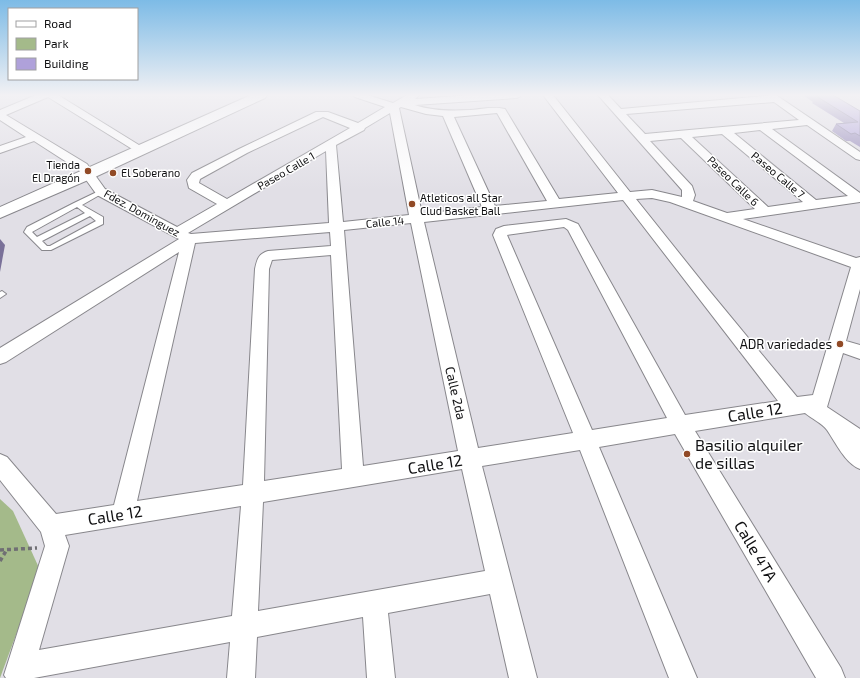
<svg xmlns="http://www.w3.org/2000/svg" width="860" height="678" font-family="'Exo 2',sans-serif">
	<rect width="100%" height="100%" fill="#e1dfe6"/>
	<!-- green -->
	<polygon fill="#a4ba8a" points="0,499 13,511 40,570 0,678"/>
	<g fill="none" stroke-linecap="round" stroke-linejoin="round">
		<!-- service casing -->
		<g stroke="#88878c" stroke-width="2">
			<g id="service">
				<path d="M101 190 103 191V193L82 205 103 217V224L51 250H42L24 232 27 227 74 203ZM77 207 85 213 37 237 32 232ZM90 216 96 221 50 246H47L42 241Z"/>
				<polygon points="2,291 6,294 0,298 0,292"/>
			</g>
		</g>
		<!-- minor casing -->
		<g stroke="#88878c" stroke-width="2">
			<path id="minor" d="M36 95H58L147 150 145 152H137L48 97 6 115 87 164 105 189 177 227 217 204 189 188 187 180 192 173 239 149 316 112H328L358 123 385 107 355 97 353 95H367L393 103 407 95H419L415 99 473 95H522L517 98 415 105C432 111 452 111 470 110 482 109 493 106 505 109L559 199 618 193 543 95H553L630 192 652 190 682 197V190L598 95H608L621 109 776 95 860 152V160L856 159 807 125 772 129 860 193V202L743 219 856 258 860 257V289L846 341 860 345V359L843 353 827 407 860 429V469C845 463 836 443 827 430 823 424 811 418 805 413L695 431 841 668 845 678H816L675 434 599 447 697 678H669L580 450 482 466 537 678H509L490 594 388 613 395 678H367L363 617 257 637 255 678H227L230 642 34 678H6L4 675 45 546 41 532 0 480V454L7 457 56 514 114 505 179 252 6 362 0 364V348L179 239 97 195 79 170 34 141 0 153V146L26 137 0 120V110ZM774 102 799 120 645 134 626 114ZM401 107 426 114 443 116 482 207 422 214 399 108ZM390 113 409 215 343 222 336 145 364 130 365 128ZM497 113 547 201 495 206 454 117ZM323 117 350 128 227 199 199 183 200 179 247 153ZM760 130 848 196 816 200 734 133ZM722 134 803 202 768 207 692 137ZM681 138 755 209 727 213 693 201 695 195 692 186 650 141ZM326 151 329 223 191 234 188 233ZM652 198 670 202 851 267 813 395 797 397 707 288 636 199ZM623 200 778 401 685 415 578 224 566 219 504 226 496 229 493 235 573 433 478 448 424 222ZM411 223 458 451 363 466 344 230ZM564 227 568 230 667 418 592 430 507 235ZM330 232 331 246 268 251C258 254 257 260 255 269L243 485 137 501 195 243ZM331 255 342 469 264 481 269 269 272 260ZM462 469 485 571 258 611 263 502ZM241 506 232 616 39 650 69 546 65 535Z"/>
		</g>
		<!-- secondary casing -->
		<g stroke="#88878c" stroke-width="2">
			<polygon id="secondary" points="251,95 267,95 265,98 95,177 0,218 0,207"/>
		</g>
		<!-- path -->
		<g stroke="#706f74" stroke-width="3.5" stroke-dasharray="4 3" stroke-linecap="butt">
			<polyline points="0,550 37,548"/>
			<polyline points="0,561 6,551"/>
		</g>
		<!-- service -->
		<use href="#service" fill="#fff" fill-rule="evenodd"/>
		<!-- minor -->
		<use href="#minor" fill="#fff" fill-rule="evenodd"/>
		<!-- secondary -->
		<use href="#secondary" fill="#fff" fill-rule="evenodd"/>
	</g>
	<!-- wall -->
	<polygon fill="#968abb" points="803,95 833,95 860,111 860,147 850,141 846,141 832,131 836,124 844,123 812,103 813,102"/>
	<!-- shaded-wall -->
	<polygon fill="#7a7199" points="0,239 5,245 0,272"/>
	<!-- building -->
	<polygon fill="#afa1da" stroke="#7a7199" points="817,95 833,95 860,111 860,136 855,133 851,134 836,124 858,122 816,96 819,96"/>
	<!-- sky -->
	<linearGradient id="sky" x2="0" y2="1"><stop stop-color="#7dbbe6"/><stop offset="0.5" stop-color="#f2f1f4"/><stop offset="1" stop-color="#f2f1f4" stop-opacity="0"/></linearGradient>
	<rect width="860" height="190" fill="url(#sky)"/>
	<!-- markers -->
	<g fill="#914a26" stroke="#fff" stroke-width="1.5">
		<circle cx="88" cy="171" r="4"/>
		<circle cx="113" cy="173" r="4"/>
		<circle cx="412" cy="204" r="4"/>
		<circle cx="840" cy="344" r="4"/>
		<circle cx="687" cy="454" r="4"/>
	</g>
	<g text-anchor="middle" stroke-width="3" stroke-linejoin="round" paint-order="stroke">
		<!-- far-poi labels -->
		<g font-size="11" fill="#111113" stroke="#fff" text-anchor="start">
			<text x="80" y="169" text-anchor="end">Tienda<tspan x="80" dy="13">El Dragón</tspan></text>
			<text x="121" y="177">El Soberano</text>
			<text x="420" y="202">Atleticos all Star<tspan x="420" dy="13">Clud Basket Ball</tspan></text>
		</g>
		<!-- far-street labels -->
		<g font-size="11" fill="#111113" stroke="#fff">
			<text transform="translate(286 171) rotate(-30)" y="4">Paseo Calle 1</text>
			<text transform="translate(778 175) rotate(40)" y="4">Paseo Calle 7</text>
			<text transform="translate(733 181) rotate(44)" y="4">Paseo Calle 6</text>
			<text transform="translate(142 213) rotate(29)" y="4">Fdez. Dominguez</text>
			<text transform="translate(385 222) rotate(-6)" y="4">Calle 14</text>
		</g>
		<!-- poi labels -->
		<g font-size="13" fill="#111113" stroke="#fff" text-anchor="end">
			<text x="832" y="349">ADR variedades</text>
		</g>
		<!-- street labels -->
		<g font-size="13" fill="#111113" stroke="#fff">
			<text transform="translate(456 393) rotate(77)" y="5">Calle 2da</text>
		</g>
		<!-- near-street labels -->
		<g font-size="16" fill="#111113" stroke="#fff">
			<text transform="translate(755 412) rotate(-9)" y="6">Calle 12</text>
			<text transform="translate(435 464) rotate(-9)" y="6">Calle 12</text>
			<text transform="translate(115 515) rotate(-9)" y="6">Calle 12</text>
			<text transform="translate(756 551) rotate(59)" y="6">Calle 4TA</text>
		</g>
		<!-- near-poi labels -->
		<g font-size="16" fill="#111113" stroke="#fff" text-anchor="start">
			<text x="695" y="451">Basilio alquiler<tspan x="695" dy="18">de sillas</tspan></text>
		</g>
	</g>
	<!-- legend -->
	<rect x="8" y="8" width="130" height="72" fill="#ffffff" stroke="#a0a0a1"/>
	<rect x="16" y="21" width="20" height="6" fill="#ffffff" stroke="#a0a0a1"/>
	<text x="44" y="28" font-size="12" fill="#111113">Road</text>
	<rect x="16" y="38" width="20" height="12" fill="#a4ba8a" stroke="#a0a0a1"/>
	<text x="44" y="48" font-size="12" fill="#111113">Park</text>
	<rect x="16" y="58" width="20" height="12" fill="#afa1da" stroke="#a0a0a1"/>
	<text x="44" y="68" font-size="12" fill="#111113">Building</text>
</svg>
